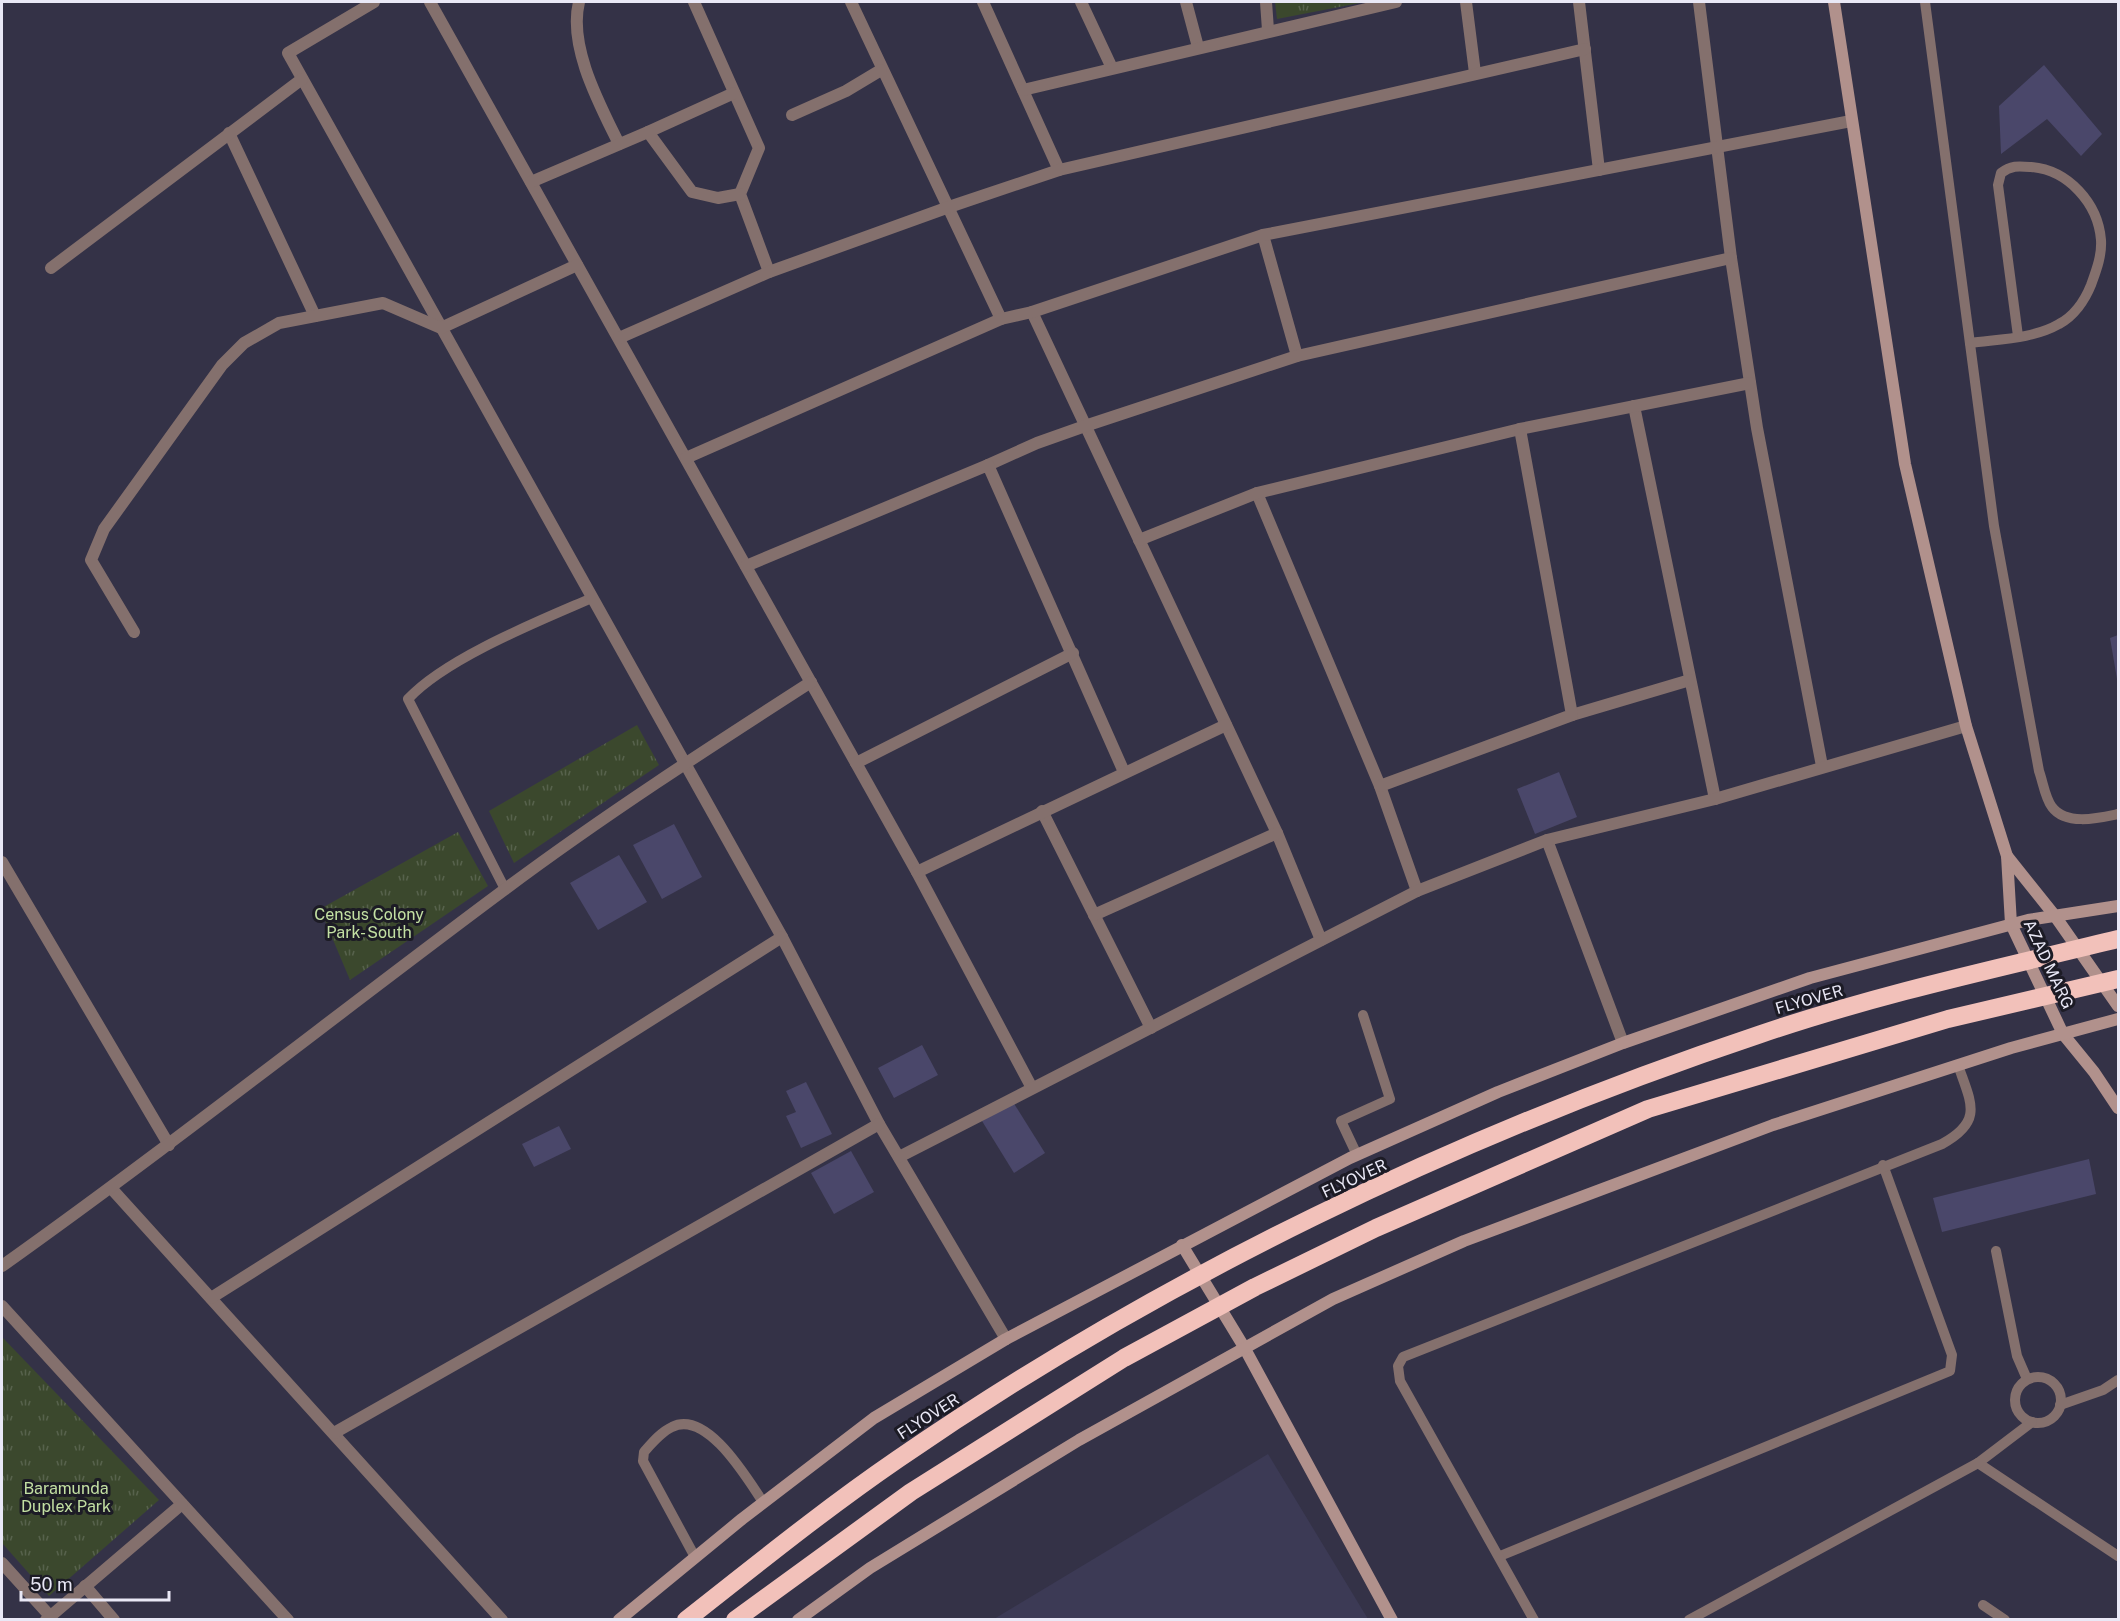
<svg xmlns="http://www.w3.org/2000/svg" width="2120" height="1621" font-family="'Public Sans',sans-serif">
	<defs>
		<pattern id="park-tufts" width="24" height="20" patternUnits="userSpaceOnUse" patternTransform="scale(1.5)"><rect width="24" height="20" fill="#3b482d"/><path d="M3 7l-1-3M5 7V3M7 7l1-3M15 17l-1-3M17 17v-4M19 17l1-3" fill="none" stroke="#57624c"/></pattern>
	</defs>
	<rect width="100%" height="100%" fill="#343247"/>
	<!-- built -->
	<polygon fill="#3c3a55" points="1268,1454 1368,1619 994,1619"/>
	<!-- park -->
	<g fill="url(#park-tufts)">
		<polygon points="1275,2 1365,2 1277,19"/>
		<polygon points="637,725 659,765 514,863 489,811"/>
		<polygon points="458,832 488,886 350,980 320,909"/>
		<polygon points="2,1337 159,1500 49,1596 2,1543"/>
	</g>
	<!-- building -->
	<g fill="#4a476a">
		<polygon points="2044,65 2102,134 2081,156 2047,119 2001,154 1999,106"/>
		<polygon points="2118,635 2118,679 2117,679 2110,638"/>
		<polygon points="1559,772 1577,817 1535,834 1517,789"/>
		<polygon points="674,824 702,877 662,899 633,845"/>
		<polygon points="619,855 647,902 598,930 570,883"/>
		<polygon points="922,1045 938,1075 894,1098 878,1068"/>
		<polygon points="806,1082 832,1134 801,1148 786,1116 796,1112 786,1091"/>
		<polygon points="1013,1102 1045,1153 1014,1173 982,1121"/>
		<polygon points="559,1126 571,1149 534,1167 522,1144"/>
		<polygon points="851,1151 874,1192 834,1214 811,1173"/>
		<polygon points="2089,1159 2096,1194 1942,1232 1933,1198"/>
	</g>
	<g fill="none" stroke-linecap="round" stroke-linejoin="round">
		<!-- lane -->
		<g stroke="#84706d" stroke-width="10">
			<path d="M1925 2 1994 526 2039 771C2043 782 2045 798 2052 807 2066 826 2099 818 2118 814"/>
			<path d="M1970 343C1999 339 2033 339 2059 324 2074 316 2085 300 2091 285 2096 271 2102 256 2101 240 2098 203 2068 170 2031 167 2019 166 2011 165 2001 173L1998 185 2018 336"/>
			<path d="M505 889 408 699C446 658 539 621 592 598"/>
			<polyline points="1357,1155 1341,1121 1390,1099 1363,1015"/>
			<polyline points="1996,1251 2017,1356 2027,1379"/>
			<circle cx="2038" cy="1400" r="23"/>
			<polyline points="2060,1405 2103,1390 2118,1380"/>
			<polyline points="1978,1463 2118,1556"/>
			<polyline points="1500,1556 1950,1371 1952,1355 1883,1165"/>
			<path d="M695 1557 643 1461 644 1452C652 1443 661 1432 672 1427 707 1409 748 1480 763 1502"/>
			<polyline points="1983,1605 2005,1620"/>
			<path d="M1534 1620 1400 1381 1398 1366 1403 1357 1942 1144C1984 1121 1971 1103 1958 1065"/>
			<polyline points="1689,1620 1978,1463 2032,1422"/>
		</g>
		<!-- street -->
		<g stroke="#84706d" stroke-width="12">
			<polyline points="374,2 288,53 782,937 879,1124 1006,1339"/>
			<polyline points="430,2 917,872 1032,1088"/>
			<path d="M579 2C568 47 600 105 619 144"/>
			<polyline points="694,2 759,148 740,194 769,272"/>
			<polyline points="851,2 1001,319"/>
			<polyline points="983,2 1059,170"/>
			<polyline points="1081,2 1112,68"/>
			<polyline points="1186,2 1198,47"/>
			<polyline points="1266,2 1268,30"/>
			<polyline points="1466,2 1475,73"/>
			<polyline points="1579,2 1599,170"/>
			<polyline points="1699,2 1731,258 1757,428 1822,766"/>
			<polyline points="1023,90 1396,2"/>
			<polyline points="792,115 846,91 881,70"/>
			<polyline points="648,132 734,93"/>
			<polyline points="229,133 315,316"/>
			<polyline points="531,182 648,132 692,192 718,198 740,194"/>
			<polyline points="1263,235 1297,356"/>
			<polyline points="51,268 302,79"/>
			<polyline points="1032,312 1277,833 1321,940"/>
			<polyline points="619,338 769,272 949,207 1059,170 1585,49"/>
			<polyline points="1634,406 1715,799"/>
			<polyline points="686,458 1001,319 1032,312 1263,235 1851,121"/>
			<polyline points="988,465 1037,443 1085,426 1297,356 1731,258"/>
			<polyline points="1257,493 1380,786 1417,891"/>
			<polyline points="1139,540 1257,493 1520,429"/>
			<polyline points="746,566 988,465 1124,772"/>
			<polyline points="134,632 91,560 104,529 222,365 244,343 279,323 383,303 441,328 577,265"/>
			<polyline points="1572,715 1690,680"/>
			<polyline points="856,763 1073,653"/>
			<polyline points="1380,786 1572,715 1520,429 1750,383"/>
			<polyline points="1042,811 1151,1028"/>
			<polyline points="1547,840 1623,1043"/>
			<polyline points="2,862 169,1145"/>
			<polyline points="917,872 1226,725"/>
			<polyline points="1094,915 1277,833"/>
			<polyline points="899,1157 1417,891 1547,840 1715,799 1966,726"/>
			<polyline points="111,1188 502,1620"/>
			<path d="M2 1266C172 1145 336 1015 504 890 603 816 707 749 811 682"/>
			<polyline points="211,1298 782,937"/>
			<polyline points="2,1306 288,1620"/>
			<polyline points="334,1433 879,1124"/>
			<polyline points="2,1563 50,1616"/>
			<polyline points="85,1586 114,1620"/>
			<polyline points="46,1620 182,1504"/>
		</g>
		<!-- secondary -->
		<g stroke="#b1918c" stroke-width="12">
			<polyline points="1834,2 1905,464 1966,726 2007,856 2011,924 2063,1034 2094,1072 2118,1108"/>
			<polyline points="2007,856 2055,916 2118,1006"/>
			<polyline points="1182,1245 1244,1347 1392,1620"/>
			<polyline points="619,1620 742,1519 874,1418 1006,1339 1350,1158 1498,1092 1623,1043 1810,978 2028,920 2118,906"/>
			<polyline points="798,1620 870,1568 1079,1440 1333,1299 1464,1241 1773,1125 2011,1048 2118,1019"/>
		</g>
		<!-- highway-bridge -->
		<g stroke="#f2c1ba" stroke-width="18">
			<path d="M686 1620C756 1565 825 1509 898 1459 1161 1278 1458 1135 1761 1034 1878 994 1999 968 2118 939"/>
			<polyline points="735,1620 911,1492 1124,1358 1255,1287 1376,1228 1648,1109 1948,1019 2118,979"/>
		</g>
	</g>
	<g text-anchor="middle" stroke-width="6" stroke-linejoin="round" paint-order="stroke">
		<!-- park labels -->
		<g font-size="16" fill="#c3e0a3" stroke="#1c1b25">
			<text x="369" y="920">Census Colony<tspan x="369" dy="18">Park- South</tspan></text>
			<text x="66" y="1494">Baramunda<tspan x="66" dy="18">Duplex Park</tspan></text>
		</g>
		<!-- street labels -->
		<g font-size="16" fill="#e9e8f6" stroke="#1c1b25">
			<text transform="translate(2049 964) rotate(65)" y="6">AZAD MARG</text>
			<text transform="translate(1809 999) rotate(-16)" y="6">FLYOVER</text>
			<text transform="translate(1354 1178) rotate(-25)" y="6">FLYOVER</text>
			<text transform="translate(928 1416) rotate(-33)" y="6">FLYOVER</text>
		</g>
	</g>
	<!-- border -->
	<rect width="2120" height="1621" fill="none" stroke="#e9e8f6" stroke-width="6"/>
	<!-- scale -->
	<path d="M21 1591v9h148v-9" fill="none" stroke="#e9e8f6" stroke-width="3"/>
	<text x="30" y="1591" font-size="18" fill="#e9e8f6" stroke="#1c1b25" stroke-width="4.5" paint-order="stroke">50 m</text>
</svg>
